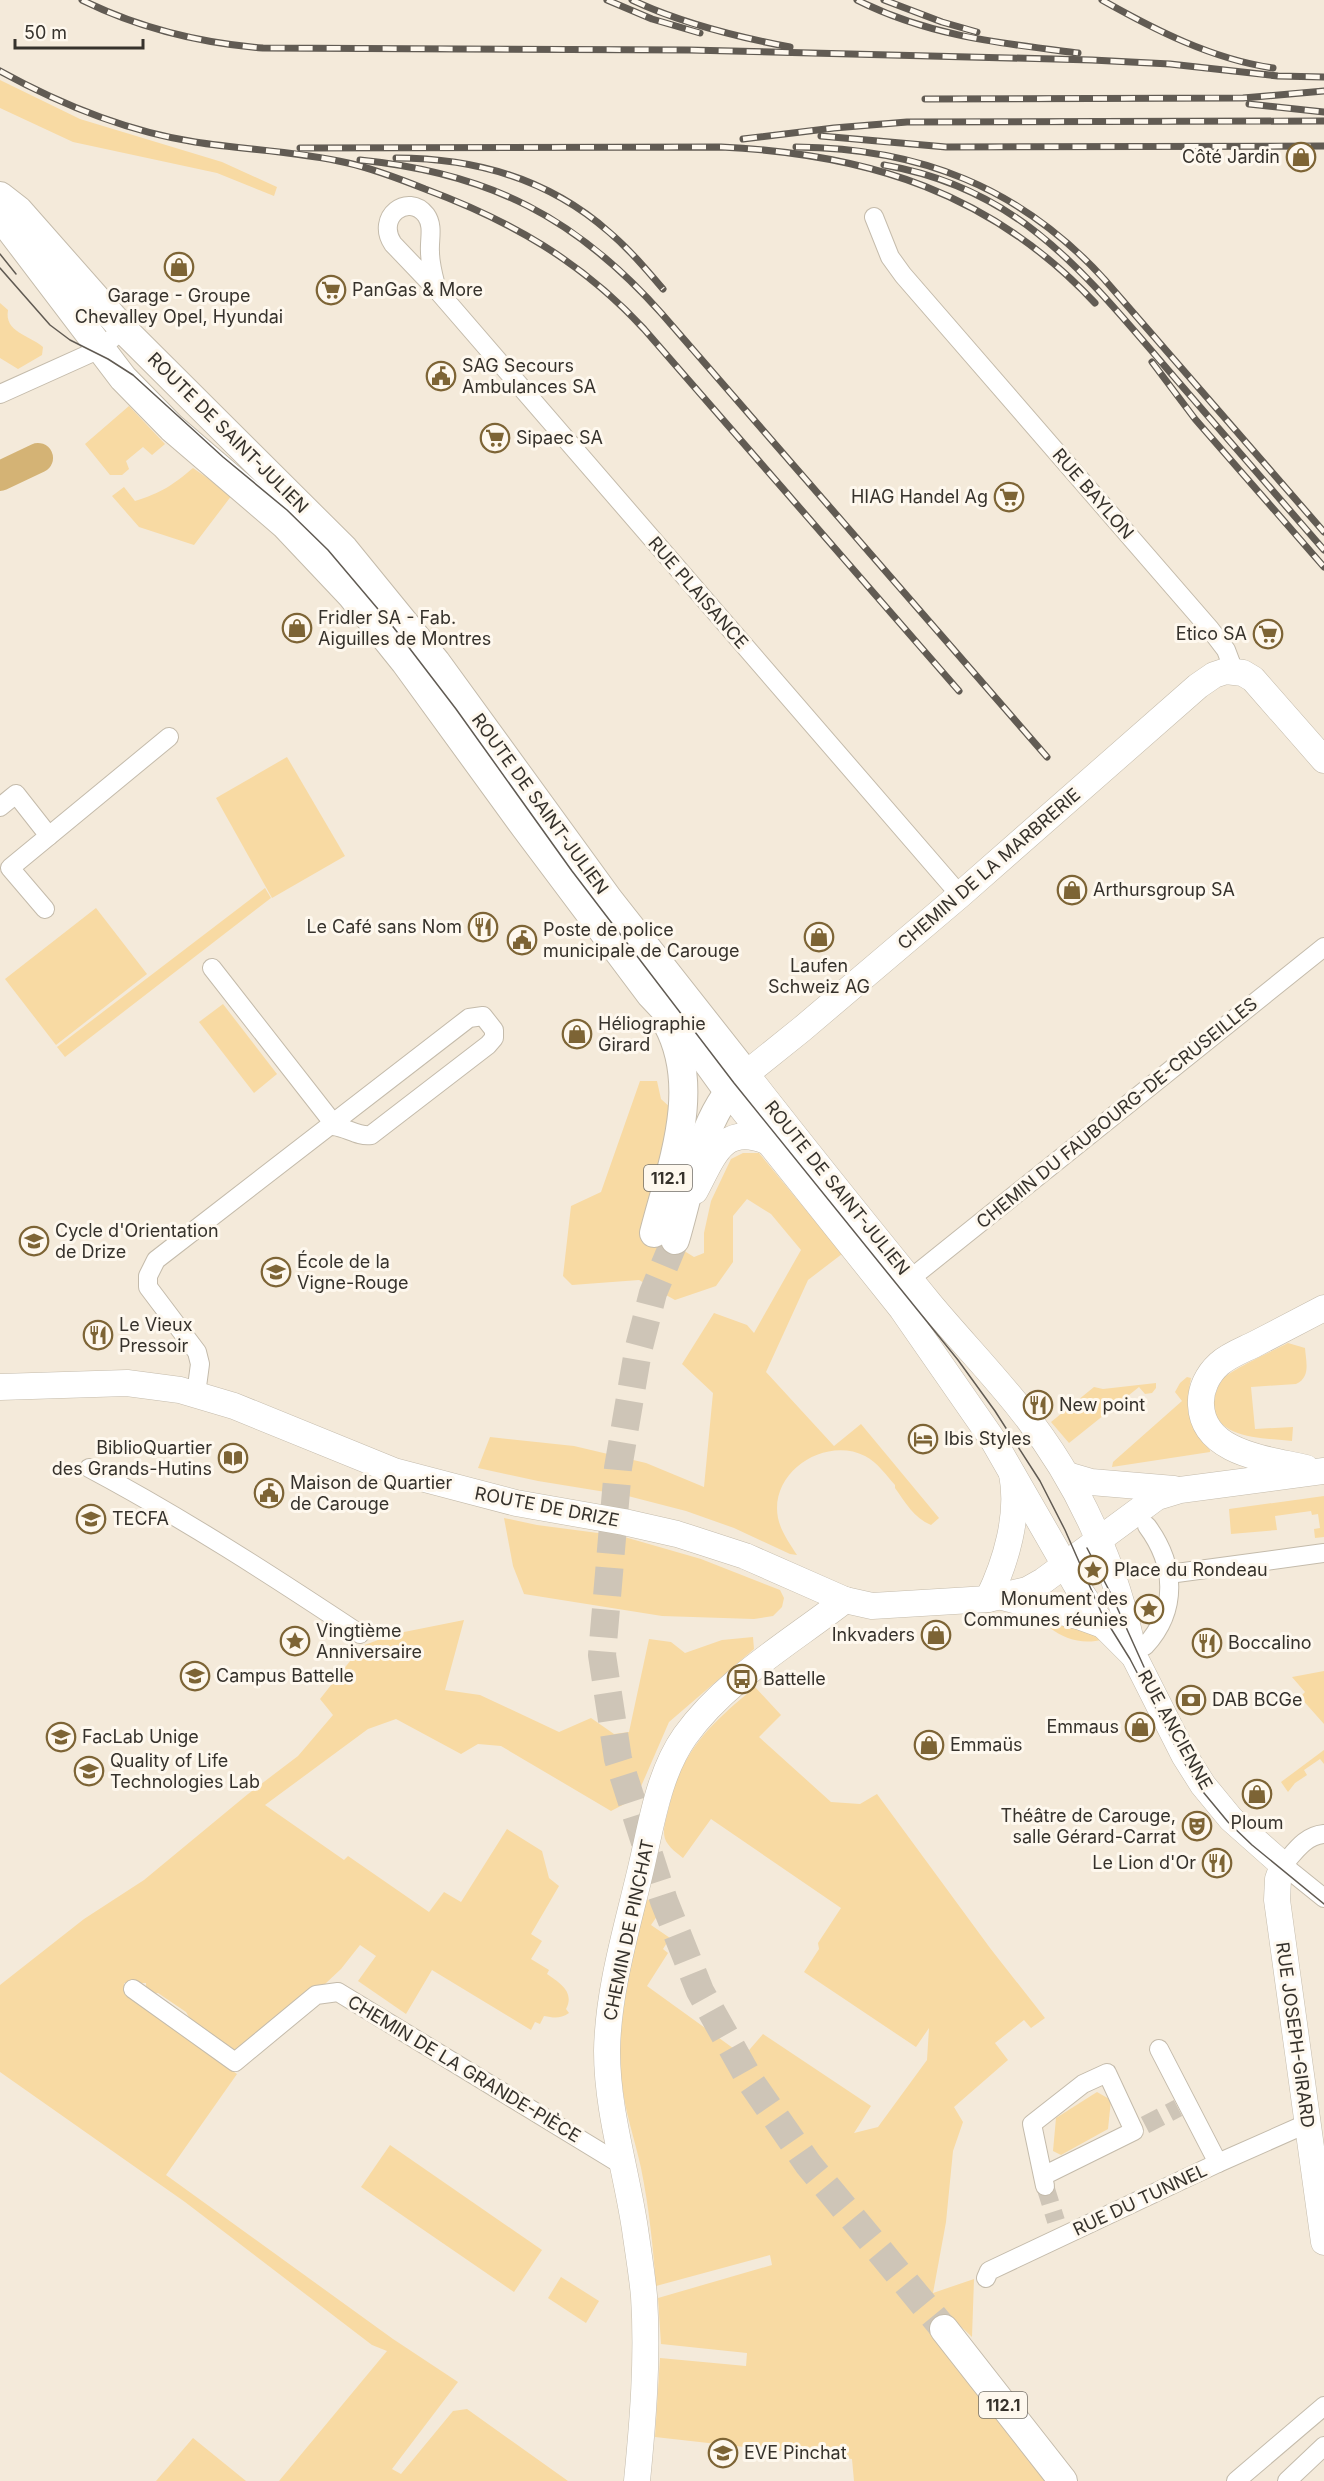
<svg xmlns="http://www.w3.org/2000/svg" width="1324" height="2481" font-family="Inter,sans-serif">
	<rect width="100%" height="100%" fill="#f4eada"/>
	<!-- green -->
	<g fill="#f8daa3">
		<polygon points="0,80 80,119 222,162 277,187 274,196 217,173 73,142 0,108"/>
		<path d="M0 303 8 310C4 332 29 335 43 347L42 355 18 369 0 358Z"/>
		<polygon points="129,406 165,444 152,455 143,447 126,461 129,469 122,475 110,475 85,444"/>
		<path d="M193 468 232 495 194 545 139 527 112 496 124 487 135 501C161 493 173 485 193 468Z"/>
		<polygon points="287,757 345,856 272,898 216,798"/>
		<polygon points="265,888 271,898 65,1057 57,1047"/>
		<polygon points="96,908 147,974 56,1045 5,979"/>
		<polygon points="223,1004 277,1074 254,1093 199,1022"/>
		<path d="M640 1081H657L661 1099 672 1109 681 1249 694 1257 704 1253V1233L711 1201 731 1159 743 1153H759L842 1254 808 1280 766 1372 834 1446 861 1424 939 1518 931 1525C914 1518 905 1502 895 1488V1485C886 1475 878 1463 865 1456 825 1436 769 1472 778 1518 781 1532 790 1544 797 1555L790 1554 734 1528 686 1511 624 1495 538 1481 478 1468 490 1437 574 1446 646 1463 704 1487 713 1393 682 1364 714 1313 747 1325 754 1333 801 1250 771 1214 747 1199 733 1216V1262L716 1286 675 1300 639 1280 572 1285 563 1276 571 1206 601 1192Z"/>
		<path d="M1288 1343 1305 1348C1306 1362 1311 1377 1296 1384L1251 1387 1255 1429 1293 1427 1292 1441C1267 1438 1211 1440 1214 1401 1215 1394 1218 1385 1223 1379 1230 1370 1275 1350 1288 1343Z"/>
		<path d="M1187 1377 1191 1378C1185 1409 1187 1427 1210 1450V1452L1112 1467 1113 1462 1182 1401 1175 1392 1180 1383Z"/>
		<polygon points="1156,1383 1156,1388 1152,1393 1145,1394 1139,1387 1069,1443 1051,1422 1094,1387 1103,1389"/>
		<polygon points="1324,1496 1324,1537 1315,1538 1314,1529 1320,1528 1318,1514 1312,1515 1311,1511 1275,1516 1277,1530 1231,1534 1229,1509"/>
		<polygon points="504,1518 537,1525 621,1536 701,1559 780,1590 784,1598 782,1607 773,1616 754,1619 662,1616 524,1594 513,1566"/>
		<path d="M1056 1618 1104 1639C1084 1645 1066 1640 1050 1628Z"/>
		<path d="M464 1620 445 1690 480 1695 559 1732 591 1718 614 1734 629 1732 649 1639 671 1642 685 1653 722 1640 753 1637 754 1649 669 1722 636 1798 611 1811 501 1746 478 1744 461 1754 396 1719 368 1729 265 1805 344 1860 348 1856 429 1912 444 1892 461 1902 507 1829 542 1851 549 1878 559 1886 531 1934 542 1941 531 1959 549 1970 547 1974C560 1983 575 1992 566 2009L569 2013C560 2019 554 2018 544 2016L540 2024 535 2022 531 2030 432 1970 406 2014 358 1981 376 1956 360 1945 341 1969 325 1984 302 1997 239 2050H233L193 2024 186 2012 158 1993 152 1994 146 1989V1983H124V1993L237 2074 166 2175 393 2339 458 2382 392 2469 401 2474 453 2411 467 2409 568 2481H279L387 2351 372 2345 185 2202 0 2072V1985L84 1919 144 1880 248 1794 298 1756 333 1715 320 1699 362 1646 394 1634Z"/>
		<polygon points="1324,1671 1324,1724 1300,1697 1305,1692 1292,1677"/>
		<path d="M755 1687 781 1715 759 1737 831 1802 860 1804 877 1794 990 1948 1045 2018 1031 2028 1024 2020 995 2043 1008 2060 954 2107 963 2122 953 2151 946 2222 933 2293 974 2279 972 2337 953 2319 1046 2481H854L852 2459 655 2437 660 2358 746 2366 747 2353 661 2344 658 2298 772 2265 770 2255 656 2286C653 2246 649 2207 641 2168 635 2140 625 2112 622 2084 614 2022 634 1958 646 1899L664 1906 651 1925 670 1938 663 1949 668 1953 647 1986 744 2056 763 2034 871 2106 854 2133 878 2127 927 2060 929 2028 916 2047 804 1972 819 1949 818 1943 841 1908 711 1819 683 1858C659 1840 662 1835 669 1807 682 1749 711 1724 755 1687Z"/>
		<polygon points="1324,1750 1324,1764 1320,1759 1304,1770 1307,1775 1295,1783 1288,1792 1281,1782"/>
		<polygon points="1097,2092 1111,2100 1108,2129 1061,2155 1053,2151 1056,2118"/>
		<polygon points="390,2145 542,2250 514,2292 361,2187"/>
		<polygon points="561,2277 599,2301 586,2323 548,2298"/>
		<polygon points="193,2438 246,2481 156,2481"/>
	</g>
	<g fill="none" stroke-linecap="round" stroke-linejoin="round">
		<!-- river -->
		<polyline stroke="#d4b375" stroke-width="30" points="0,476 38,458"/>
		<!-- street-tunnel -->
		<g stroke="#cec5b7" stroke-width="18" stroke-dasharray="18 9" stroke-linecap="butt">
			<polyline points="1145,2125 1178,2108"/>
			<polyline points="1045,2186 1056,2221"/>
		</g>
		<!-- primary-tunnel -->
		<polyline stroke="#cec5b7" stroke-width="28" stroke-dasharray="28 14" stroke-linecap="butt" points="675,1240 653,1293 638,1351 618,1468 602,1655 618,1759 664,1901 700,1991 751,2082 808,2164 944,2329"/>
		<!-- street casing -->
		<g stroke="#c4bbab" stroke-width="20">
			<g id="street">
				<polyline points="874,217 890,257 903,275 1210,629 1226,650 1234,671"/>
				<path d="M437 290C434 278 430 265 430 252 429 240 434 226 426 215 408 192 375 217 393 244L437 290 960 895"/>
				<polyline points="0,394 100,349 123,329"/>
				<polyline points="0,807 16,794 49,836"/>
				<polyline points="45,909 10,868 169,737"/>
				<polyline points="212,968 330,1119 333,1126"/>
				<polyline points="910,1279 1324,947"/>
				<path d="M196 1394 200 1364 197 1352 148 1287V1276L156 1260 469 1018 483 1016 494 1030V1038L488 1045 371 1135C358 1137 346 1127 333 1126"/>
				<path d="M89 1468C183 1518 271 1575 360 1634"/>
				<polyline points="1169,1574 1324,1553"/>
				<path d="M1145 1646C1179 1609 1175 1564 1147 1526"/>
				<path d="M1324 1834C1304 1836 1295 1852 1283 1865L1324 1898"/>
				<polyline points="133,1989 235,2062 316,1995 338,1992 622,2165"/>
				<polyline points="1159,2049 1218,2163"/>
				<polyline points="1043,2176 1134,2131 1107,2073 1083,2084 1032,2124 1045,2186"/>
				<polyline points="986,2278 989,2271 1218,2163 1306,2124"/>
				<polyline points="1236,2481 1324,2406"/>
				<polyline points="1287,2481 1324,2446"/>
			</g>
		</g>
		<!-- secondary casing -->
		<g stroke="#c4bbab" stroke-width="27">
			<g id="secondary">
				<polyline points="728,1091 902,1309 993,1440 1078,1588 1103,1625 1134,1656 1184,1755 1203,1785 1231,1819 1283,1865 1278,1879 1277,1900 1324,2242"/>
				<path d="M695 1191C713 1158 722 1123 766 1141"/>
				<polyline points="0,1387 127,1383 180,1390 234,1406 394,1471 516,1503 624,1522 677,1534 745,1556 845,1600 872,1606 988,1599 1027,1590 1043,1581 1157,1497 1180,1490 1324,1471"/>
				<path d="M1306 1468C1269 1459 1203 1454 1201 1405 1200 1389 1208 1374 1219 1364 1229 1355 1243 1350 1255 1344 1278 1332 1301 1320 1324 1308"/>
				<polyline points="1067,1475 1091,1482 1174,1489"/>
				<polyline points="1002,1597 1081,1617 1103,1625"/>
				<path d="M988 1599C1006 1562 1020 1515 1012 1474"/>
				<path d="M1134 1656C1117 1567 1079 1482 1022 1411 993 1374 960 1340 930 1304 868 1228 806 1151 746 1074L802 1029 960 895 1198 686 1214 675 1226 671 1243 673 1253 679 1324 760"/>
				<path d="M637 2481C643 2420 648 2358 644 2296 642 2274 638 2251 635 2229 626 2169 607 2111 607 2051 608 1988 628 1925 642 1864 652 1821 659 1773 685 1736 725 1680 791 1642 845 1600"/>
			</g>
		</g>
		<!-- primary casing -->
		<g stroke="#c4bbab" stroke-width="30">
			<g id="primary">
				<path d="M0 196 18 210 123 329 344 549 436 662 609 900 746 1074C702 1109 691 1187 675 1240"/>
				<polyline points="0,216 123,378 172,428 284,524 352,596 405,662 525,827 651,995 684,1030 728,1091"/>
				<path d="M654 1233C671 1166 703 1089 667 1023"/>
				<polyline points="944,2329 1063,2481"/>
			</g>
		</g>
		<!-- street -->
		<use href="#street" stroke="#fff" stroke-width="18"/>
		<!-- secondary -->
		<use href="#secondary" stroke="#fff" stroke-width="26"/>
		<!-- primary -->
		<use href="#primary" stroke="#fff" stroke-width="28"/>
		<!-- tram -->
		<g stroke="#615b53" stroke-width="1.5">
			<polyline points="0,254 16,274"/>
			<polyline points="0,268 50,325 70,340 108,359 133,375 223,457 287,510 328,550 394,628 456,709 572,871 734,1083 958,1360 995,1411 1040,1481 1065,1530 1102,1614 1130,1659 1181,1757 1199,1787 1228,1822 1252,1845 1324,1904"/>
			<polyline points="1087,1548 1111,1594 1144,1667"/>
		</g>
		<!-- rail casing -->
		<g stroke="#615b53" stroke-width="7">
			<g id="rail">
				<path d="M82 0C139 28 200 43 263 48L689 50 1092 60 1170 64 1278 76 1324 77"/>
				<polyline points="607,0 652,19 700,33"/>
				<path d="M632 0C681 23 737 37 790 47"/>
				<path d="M857 0C929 36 999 43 1078 53"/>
				<polyline points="884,0 942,22 977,32"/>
				<path d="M1102 0C1155 30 1212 59 1273 68"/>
				<path d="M0 71C60 104 126 131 195 142 246 150 297 151 348 163 374 169 400 179 425 189 511 221 581 261 644 329L959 691"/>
				<polyline points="925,99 1243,98 1324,91"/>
				<polyline points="1249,104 1324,112"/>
				<polyline points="821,136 946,147 1324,146"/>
				<polyline points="743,139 834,128 907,122 1324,121"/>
				<path d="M796 147C919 148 1020 187 1104 279L1324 532"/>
				<path d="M300 148 721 147C869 154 992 193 1095 303"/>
				<path d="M396 158C474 158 549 179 609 232 629 249 646 269 663 289"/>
				<path d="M360 160C489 173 576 217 662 314L1047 757"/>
				<path d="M884 165C1024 189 1088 278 1175 378 1224 435 1274 492 1324 550"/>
				<polyline points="1152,362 1195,419 1324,567"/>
			</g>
		</g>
		<!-- rail -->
		<use href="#rail" stroke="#fef8ee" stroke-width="4.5" stroke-dasharray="14" stroke-linecap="butt"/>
	</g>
	<!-- icons -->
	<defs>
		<g id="shop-ring" transform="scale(1.5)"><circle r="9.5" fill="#fef8ee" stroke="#7d6435" stroke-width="1.5"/><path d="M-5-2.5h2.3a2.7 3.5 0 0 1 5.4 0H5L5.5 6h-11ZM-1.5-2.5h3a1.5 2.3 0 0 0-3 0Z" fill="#7d6435"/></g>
		<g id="supermarket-ring" transform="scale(1.5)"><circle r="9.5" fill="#fef8ee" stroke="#7d6435" stroke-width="1.5"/><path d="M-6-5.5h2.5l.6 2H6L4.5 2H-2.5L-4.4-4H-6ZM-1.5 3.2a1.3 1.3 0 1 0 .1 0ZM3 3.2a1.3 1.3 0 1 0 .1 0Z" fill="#7d6435"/></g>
		<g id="civic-ring" transform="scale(1.5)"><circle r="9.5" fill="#fef8ee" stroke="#7d6435" stroke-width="1.5"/><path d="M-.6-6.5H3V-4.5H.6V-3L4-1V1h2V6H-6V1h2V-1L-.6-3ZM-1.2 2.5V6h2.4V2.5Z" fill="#7d6435"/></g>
		<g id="restaurant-ring" transform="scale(1.5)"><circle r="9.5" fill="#fef8ee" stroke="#7d6435" stroke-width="1.5"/><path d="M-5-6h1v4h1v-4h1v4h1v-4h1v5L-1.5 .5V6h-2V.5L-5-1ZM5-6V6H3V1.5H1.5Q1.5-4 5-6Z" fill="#7d6435"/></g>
		<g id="school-ring" transform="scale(1.5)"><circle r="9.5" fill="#fef8ee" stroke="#7d6435" stroke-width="1.5"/><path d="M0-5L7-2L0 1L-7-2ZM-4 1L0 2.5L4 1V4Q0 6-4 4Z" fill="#7d6435"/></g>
		<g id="hotel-ring" transform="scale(1.5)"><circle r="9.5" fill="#fef8ee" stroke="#7d6435" stroke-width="1.5"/><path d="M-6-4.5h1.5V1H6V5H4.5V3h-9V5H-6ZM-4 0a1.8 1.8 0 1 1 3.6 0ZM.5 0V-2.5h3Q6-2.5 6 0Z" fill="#7d6435"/></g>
		<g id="library-ring" transform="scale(1.5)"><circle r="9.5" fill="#fef8ee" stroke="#7d6435" stroke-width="1.5"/><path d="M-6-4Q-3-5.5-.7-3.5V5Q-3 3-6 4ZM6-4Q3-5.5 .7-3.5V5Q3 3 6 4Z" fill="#7d6435"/></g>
		<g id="university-ring" transform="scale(1.5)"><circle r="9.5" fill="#fef8ee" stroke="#7d6435" stroke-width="1.5"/><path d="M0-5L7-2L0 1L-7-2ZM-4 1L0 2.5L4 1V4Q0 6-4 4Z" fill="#7d6435"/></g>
		<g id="sight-ring" transform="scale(1.5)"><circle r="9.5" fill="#fef8ee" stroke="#7d6435" stroke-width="1.5"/><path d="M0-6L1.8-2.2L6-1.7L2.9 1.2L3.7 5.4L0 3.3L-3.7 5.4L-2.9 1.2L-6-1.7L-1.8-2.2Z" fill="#7d6435"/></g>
		<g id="bus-ring" transform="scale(1.5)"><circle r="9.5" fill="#fef8ee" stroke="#7d6435" stroke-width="1.5"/><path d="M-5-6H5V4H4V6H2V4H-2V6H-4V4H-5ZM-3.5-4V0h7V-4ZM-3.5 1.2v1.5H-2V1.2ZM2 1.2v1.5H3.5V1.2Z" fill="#7d6435"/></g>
		<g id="bank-ring" transform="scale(1.5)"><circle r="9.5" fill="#fef8ee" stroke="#7d6435" stroke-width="1.5"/><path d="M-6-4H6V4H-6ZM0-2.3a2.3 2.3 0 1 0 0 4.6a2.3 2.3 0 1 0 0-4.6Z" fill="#7d6435"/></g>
		<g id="theatre-ring" transform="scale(1.5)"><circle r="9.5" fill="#fef8ee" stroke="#7d6435" stroke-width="1.5"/><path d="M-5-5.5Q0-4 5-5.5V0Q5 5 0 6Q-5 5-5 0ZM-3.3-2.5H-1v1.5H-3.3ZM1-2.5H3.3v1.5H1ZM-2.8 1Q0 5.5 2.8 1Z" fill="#7d6435"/></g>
	</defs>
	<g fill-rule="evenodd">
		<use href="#shop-ring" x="1301" y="157"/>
		<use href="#shop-ring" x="179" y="267"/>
		<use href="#supermarket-ring" x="331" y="290"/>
		<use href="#civic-ring" x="441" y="376"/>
		<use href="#supermarket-ring" x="495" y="438"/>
		<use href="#supermarket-ring" x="1009" y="497"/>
		<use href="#shop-ring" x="297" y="628"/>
		<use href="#supermarket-ring" x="1268" y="634"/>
		<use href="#shop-ring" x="1072" y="890"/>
		<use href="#restaurant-ring" x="483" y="927"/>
		<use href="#shop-ring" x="819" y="937"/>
		<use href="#civic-ring" x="522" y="940"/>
		<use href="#shop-ring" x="577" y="1034"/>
		<use href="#school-ring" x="34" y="1241"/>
		<use href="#school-ring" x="276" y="1272"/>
		<use href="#restaurant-ring" x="98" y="1335"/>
		<use href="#restaurant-ring" x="1038" y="1405"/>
		<use href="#hotel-ring" x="923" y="1439"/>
		<use href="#library-ring" x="233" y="1458"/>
		<use href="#civic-ring" x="269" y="1493"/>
		<use href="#university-ring" x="91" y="1519"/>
		<use href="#sight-ring" x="1093" y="1570"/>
		<use href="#sight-ring" x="1149" y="1609"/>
		<use href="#shop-ring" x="936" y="1635"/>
		<use href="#sight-ring" x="295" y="1641"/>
		<use href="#restaurant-ring" x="1207" y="1643"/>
		<use href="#university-ring" x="195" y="1676"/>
		<use href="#bus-ring" x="742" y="1679"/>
		<use href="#bank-ring" x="1191" y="1700"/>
		<use href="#shop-ring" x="1140" y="1727"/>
		<use href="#university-ring" x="61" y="1737"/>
		<use href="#shop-ring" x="929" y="1745"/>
		<use href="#university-ring" x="89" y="1771"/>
		<use href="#shop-ring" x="1257" y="1794"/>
		<use href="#theatre-ring" x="1197" y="1826"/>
		<use href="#restaurant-ring" x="1217" y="1863"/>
		<use href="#school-ring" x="723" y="2453"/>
	</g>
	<g text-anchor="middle" stroke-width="6" stroke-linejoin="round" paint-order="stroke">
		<!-- shield labels -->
		<g fill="#fef8ee" stroke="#726d66" stroke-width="1.5">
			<rect x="644" y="1165" width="48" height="26" rx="4.5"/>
			<rect x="979" y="2392" width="48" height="26" rx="4.5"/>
		</g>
		<g font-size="16" font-weight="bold" fill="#36322c">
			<text x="668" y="1184">112.1</text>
			<text x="1003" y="2411">112.1</text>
		</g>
		<!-- poi labels -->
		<g font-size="18" fill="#36322c" stroke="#fef8ee" text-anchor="start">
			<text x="1280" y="163" text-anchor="end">Côté Jardin</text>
			<text x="352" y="296">PanGas &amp; More</text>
			<text x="179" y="302" text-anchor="middle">Garage - Groupe<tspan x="179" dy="21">Chevalley Opel, Hyundai</tspan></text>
			<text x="462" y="372">SAG Secours<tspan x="462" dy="21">Ambulances SA</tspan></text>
			<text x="516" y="444">Sipaec SA</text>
			<text x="988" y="503" text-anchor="end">HIAG Handel Ag</text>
			<text x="318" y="624">Fridler SA - Fab.<tspan x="318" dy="21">Aiguilles de Montres</tspan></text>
			<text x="1247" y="640" text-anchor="end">Etico SA</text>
			<text x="1093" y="896">Arthursgroup SA</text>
			<text x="462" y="933" text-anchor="end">Le Café sans Nom</text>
			<text x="543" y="936">Poste de police<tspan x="543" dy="21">municipale de Carouge</tspan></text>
			<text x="819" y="972" text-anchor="middle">Laufen<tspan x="819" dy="21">Schweiz AG</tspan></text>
			<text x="598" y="1030">Héliographie<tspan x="598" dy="21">Girard</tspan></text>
			<text x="55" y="1237">Cycle d'Orientation<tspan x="55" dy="21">de Drize</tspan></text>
			<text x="297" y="1268">École de la<tspan x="297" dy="21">Vigne-Rouge</tspan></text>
			<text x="119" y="1331">Le Vieux<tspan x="119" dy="21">Pressoir</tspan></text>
			<text x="1059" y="1411">New point</text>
			<text x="944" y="1445">Ibis Styles</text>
			<text x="212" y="1454" text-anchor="end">BiblioQuartier<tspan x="212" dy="21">des Grands-Hutins</tspan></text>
			<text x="290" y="1489">Maison de Quartier<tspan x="290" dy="21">de Carouge</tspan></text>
			<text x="112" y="1525">TECFA</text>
			<text x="1114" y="1576">Place du Rondeau</text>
			<text x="1128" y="1605" text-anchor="end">Monument des<tspan x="1128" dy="21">Communes réunies</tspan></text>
			<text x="316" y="1637">Vingtième<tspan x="316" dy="21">Anniversaire</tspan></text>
			<text x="915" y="1641" text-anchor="end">Inkvaders</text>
			<text x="1228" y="1649">Boccalino</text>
			<text x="216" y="1682">Campus Battelle</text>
			<text x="763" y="1685">Battelle</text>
			<text x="1212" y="1706">DAB BCGe</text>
			<text x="1119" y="1733" text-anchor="end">Emmaus</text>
			<text x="82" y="1743">FacLab Unige</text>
			<text x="950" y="1751">Emmaüs</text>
			<text x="110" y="1767">Quality of Life<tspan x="110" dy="21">Technologies Lab</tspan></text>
			<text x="1176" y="1822" text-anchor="end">Théâtre de Carouge,<tspan x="1176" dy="21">salle Gérard-Carrat</tspan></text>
			<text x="1257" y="1829" text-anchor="middle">Ploum</text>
			<text x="1196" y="1869" text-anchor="end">Le Lion d'Or</text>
			<text x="744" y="2459">EVE Pinchat</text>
		</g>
		<!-- street labels -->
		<g font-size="18" fill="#36322c" stroke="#fef8ee">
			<text transform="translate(228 433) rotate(45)" y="6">ROUTE DE SAINT-JULIEN</text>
			<text transform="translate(1093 494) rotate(49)" y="6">RUE BAYLON</text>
			<text transform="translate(698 593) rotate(49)" y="6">RUE PLAISANCE</text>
			<text transform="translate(540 804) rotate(54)" y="6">ROUTE DE SAINT-JULIEN</text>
			<text transform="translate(989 869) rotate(-41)" y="6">CHEMIN DE LA MARBRERIE</text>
			<text transform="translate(1117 1113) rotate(-39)" y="6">CHEMIN DU FAUBOURG-DE-CRUSEILLES</text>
			<text transform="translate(837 1188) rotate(51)" y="6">ROUTE DE SAINT-JULIEN</text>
			<text transform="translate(547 1507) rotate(11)" y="6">ROUTE DE DRIZE</text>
			<text transform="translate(1175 1730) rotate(61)" y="6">RUE ANCIENNE</text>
			<text transform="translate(629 1930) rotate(-78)" y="6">CHEMIN DE PINCHAT</text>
			<text transform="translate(1295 2035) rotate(82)" y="6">RUE JOSEPH-GIRARD</text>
			<text transform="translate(464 2069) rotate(31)" y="6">CHEMIN DE LA GRANDE-PIÈCE</text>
			<text transform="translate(1140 2200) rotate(-25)" y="6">RUE DU TUNNEL</text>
		</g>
	</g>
	<!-- scale -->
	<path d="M15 39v9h128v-9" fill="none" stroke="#36322c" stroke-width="3"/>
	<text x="24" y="39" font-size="18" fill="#36322c" stroke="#fef8ee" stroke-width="4.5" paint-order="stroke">50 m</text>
</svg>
